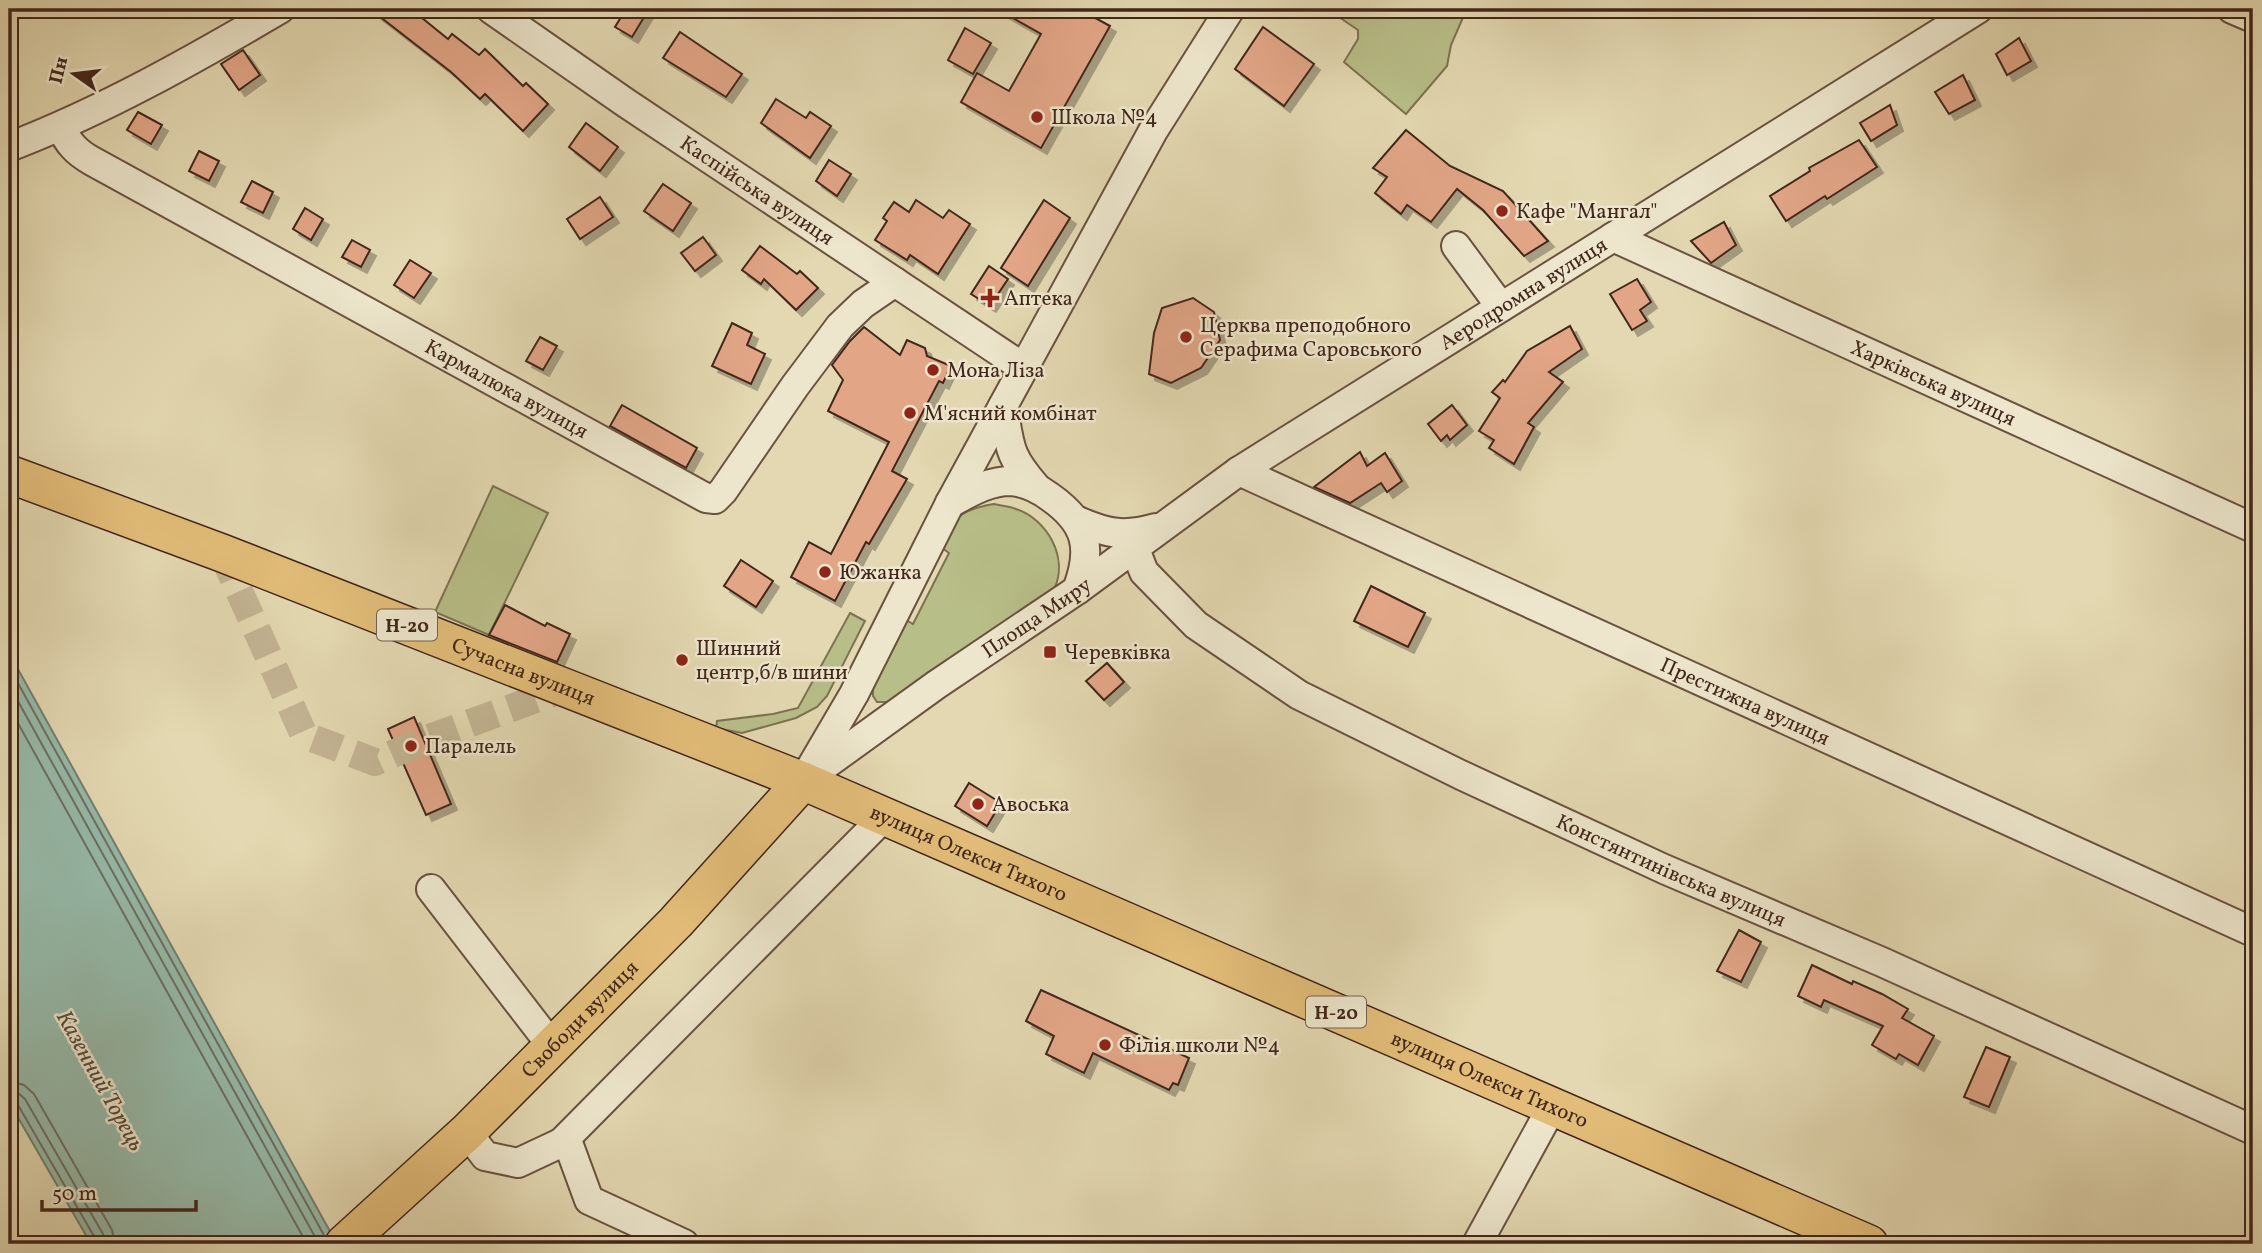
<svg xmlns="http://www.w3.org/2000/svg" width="2262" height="1253" font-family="Vollkorn,serif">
	<defs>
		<filter id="shadow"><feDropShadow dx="6" dy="6" stdDeviation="0" flood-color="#0004"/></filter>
	</defs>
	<rect width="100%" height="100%" fill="#e3d8b1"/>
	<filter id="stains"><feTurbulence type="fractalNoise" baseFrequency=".00286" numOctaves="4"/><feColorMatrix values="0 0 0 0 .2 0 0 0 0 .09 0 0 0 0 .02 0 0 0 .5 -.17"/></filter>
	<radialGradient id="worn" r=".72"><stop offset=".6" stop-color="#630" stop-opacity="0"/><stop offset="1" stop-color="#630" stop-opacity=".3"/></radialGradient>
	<!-- green -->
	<g fill="#b8be88" stroke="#7d7252" stroke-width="2">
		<polygon points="1327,9 1462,9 1465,13 1451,45 1447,66 1406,114 1344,62 1358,39 1358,30"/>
		<polygon points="493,486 548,513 489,635 435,612"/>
		<path d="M994 504C1001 506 1009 506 1016 509 1047 519 1068 557 1055 587L888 702H877L873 696V688L903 618 913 624 949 553 938 545C953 517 963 509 994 504Z"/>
		<polygon points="850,613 865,621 827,696 817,707 796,718 742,733 716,728 717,721 773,714 798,708"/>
	</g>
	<!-- water -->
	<polygon fill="#96baa9" stroke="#747f70" stroke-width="2" points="9,653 337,1244 91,1244 9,1102"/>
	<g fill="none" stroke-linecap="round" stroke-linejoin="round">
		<!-- shore -->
		<g stroke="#6c7062" stroke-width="2">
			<polyline points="9,667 325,1237"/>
			<polyline points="9,685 319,1244"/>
			<polyline points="9,707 307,1244"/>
			<polyline points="9,1081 24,1085 34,1094 112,1230 115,1244"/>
			<polyline points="9,1092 18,1093 25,1099 103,1234 105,1244"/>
			<polyline points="9,1100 18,1105 95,1238 96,1244"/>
		</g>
	</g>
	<!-- building -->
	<g fill="#e2a687" stroke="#42261b" stroke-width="2" filter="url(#shadow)">
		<polygon points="370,9 411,9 448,39 452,34 479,55 485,49 523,86 526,83 548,104 523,131 485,94 480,99 451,72"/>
		<polygon points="626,9 649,9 632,37 615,27"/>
		<polygon points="997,9 1079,9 1110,26 1041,148 961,102 977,73 1009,91 1041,34"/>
		<polygon points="1263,27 1314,64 1284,106 1235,69"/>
		<polygon points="965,28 991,43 973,74 948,60"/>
		<polygon points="680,32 742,74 726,97 663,58"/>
		<polygon points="2019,38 2031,61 2007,75 1996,54"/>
		<polygon points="243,50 260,75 239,90 221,64"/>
		<polygon points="1963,75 1975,100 1949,114 1935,92"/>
		<polygon points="776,99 806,118 810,112 831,126 810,158 761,123"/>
		<polygon points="1890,105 1897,125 1871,141 1860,123"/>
		<polygon points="138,112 162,125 151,144 127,130"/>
		<polygon points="586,123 618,147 600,171 569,147"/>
		<polygon points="1406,130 1450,166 1503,191 1548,241 1524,256 1483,210 1457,189 1431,222 1407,205 1401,214 1375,193 1387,177 1373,168"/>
		<polygon points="1859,140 1877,167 1827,199 1825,196 1786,221 1770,196 1810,171 1809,168"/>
		<polygon points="199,151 219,161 209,181 189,171"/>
		<polygon points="829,160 851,174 837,196 816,181"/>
		<polygon points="252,181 273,192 263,213 241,202"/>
		<polygon points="663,184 691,203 673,231 644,211"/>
		<polygon points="600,197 613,217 580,239 567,219"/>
		<polygon points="916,200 943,218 949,210 970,224 938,274 910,255 907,260 875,240 887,221 883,218 894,202 909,212"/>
		<polygon points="1044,200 1070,218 1028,286 1001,268"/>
		<polygon points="305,208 323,219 311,240 293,229"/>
		<polygon points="1724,222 1736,245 1711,263 1691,241"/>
		<polygon points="703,237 716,255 695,271 681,253"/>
		<polygon points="352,240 370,250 361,267 342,257"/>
		<polygon points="760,246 797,274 800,271 818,288 796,310 764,279 761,284 742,270"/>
		<polygon points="410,260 431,273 414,298 394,285"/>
		<polygon points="989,266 1008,279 990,306 971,294"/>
		<polygon points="1637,279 1651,302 1640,310 1647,321 1632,330 1610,294"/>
		<polygon points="1193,298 1214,312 1220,340 1201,368 1171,383 1149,374 1154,333 1162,308"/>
		<polygon points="732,323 752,333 747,345 765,354 751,384 712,366"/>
		<polygon points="1570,326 1582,349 1549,372 1563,382 1528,423 1534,427 1514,464 1489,448 1494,440 1479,431 1500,398 1492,392 1503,380 1505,382 1527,351"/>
		<polygon points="864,327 900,355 907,340 925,348 927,356 951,366 943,383 939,381 892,471 907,479 869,544 866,542 835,601 791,577 809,542 831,554 889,442 828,411 843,380 832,365 850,341"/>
		<polygon points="540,337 557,346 543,370 526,361"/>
		<polygon points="622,405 697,448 686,468 610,426"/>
		<polygon points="1452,405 1467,425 1450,440 1447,435 1441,441 1428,424"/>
		<polygon points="1360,452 1367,466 1385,453 1402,481 1387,492 1381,483 1350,503 1314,487"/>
		<polygon points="741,560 773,581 756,607 724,586"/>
		<polygon points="1371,586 1425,613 1408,647 1354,621"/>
		<polygon points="505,605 545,626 547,623 570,634 557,662 489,635"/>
		<polygon points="1107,663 1124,682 1104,700 1086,681"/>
		<polygon points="414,717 451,804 426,815 388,729"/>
		<polygon points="969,783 1001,803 987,826 955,806"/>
		<polygon points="1739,930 1761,942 1741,982 1717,971"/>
		<polygon points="1812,965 1852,984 1853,981 1882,994 1908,1009 1902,1018 1934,1036 1918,1065 1899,1054 1896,1059 1872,1045 1883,1026 1824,1000 1821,1007 1798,996"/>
		<polygon points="1041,990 1189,1058 1178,1085 1173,1083 1169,1090 1093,1053 1084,1073 1046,1054 1054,1036 1026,1021"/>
		<polygon points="1986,1047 2010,1057 1989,1107 1964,1097"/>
	</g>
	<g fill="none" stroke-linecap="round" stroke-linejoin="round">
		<!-- minor-tunnel -->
		<polyline stroke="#c3b493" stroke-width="28" stroke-dasharray="28 14" stroke-linecap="butt" points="222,553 304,735 375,762 424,740 566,688"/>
		<!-- minor casing -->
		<g stroke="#6a5240" stroke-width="32">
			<g id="minor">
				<path id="s1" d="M491 9 626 103 1024 368"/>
				<polyline points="2232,9 2253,18"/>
				<path id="s2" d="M61 127C68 143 76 152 92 161L706 498 715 499 723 491 795 386 840 326 863 304 895 282"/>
				<path d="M9 147C103 111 193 60 280 9"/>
				<path id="s3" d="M1613 237 2253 528"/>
				<polyline points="1456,246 1501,307"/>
				<path d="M1003 406C1010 447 1008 455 1036 487"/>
				<path id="s4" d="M1239 471 2253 932"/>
				<path d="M950 503C969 493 988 481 1010 481 1026 482 1038 488 1050 497 1087 523 1093 548 1077 590"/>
				<path d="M1078 521C1108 534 1124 537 1156 528"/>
				<path id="s5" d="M1135 549 1144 572 1196 625 1299 695 1461 775 1664 869 1882 962 2253 1130"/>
				<polyline points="810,769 854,694 950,503 1153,131 1230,9"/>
				<path id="s6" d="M803 781 936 685 1077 590 1239 471 1978 9"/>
				<polyline points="431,889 552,1046"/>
				<polyline points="467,1132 485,1156 518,1163 567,1140 589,1200 684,1244"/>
				<polyline points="562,1142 885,816"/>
				<polyline points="1477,1244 1552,1107"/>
			</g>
		</g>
		<!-- major casing -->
		<g stroke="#42261b" stroke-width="40">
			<g id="major">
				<path id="s7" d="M9 474 222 553 803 781 1869 1244"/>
				<path id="s8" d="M344 1244 467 1132 676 922 803 781"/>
			</g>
		</g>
		<!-- minor -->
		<use href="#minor" stroke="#ede6cc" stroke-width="28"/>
		<!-- major -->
		<use href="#major" stroke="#e2bc78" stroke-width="37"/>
	</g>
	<!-- markers -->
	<g fill="#8f2418" stroke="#ede6cc" stroke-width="2.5">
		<circle cx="1037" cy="117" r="7"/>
		<circle cx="1502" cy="211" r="7"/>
		<path d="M986.5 287.5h7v7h7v7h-7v7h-7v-7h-7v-7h7z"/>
		<circle cx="1186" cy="337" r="7"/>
		<circle cx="933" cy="370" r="7"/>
		<circle cx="910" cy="413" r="7"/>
		<circle cx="825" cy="572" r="7"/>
		<rect x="1043" y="645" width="14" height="14" rx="3.5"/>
		<circle cx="682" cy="660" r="7"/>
		<circle cx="411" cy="746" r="7"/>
		<circle cx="978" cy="804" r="7"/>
		<circle cx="1105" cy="1045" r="7"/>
	</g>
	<g text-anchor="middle" stroke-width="5" stroke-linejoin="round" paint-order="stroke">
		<!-- shield labels -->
		<g fill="#ede6cc" stroke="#756050" stroke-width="2">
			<rect x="377" y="609.5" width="60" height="31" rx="5"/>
			<rect x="1306" y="996.5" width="60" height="31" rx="5"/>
		</g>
		<g font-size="19" font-weight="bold" fill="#42261b">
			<text x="407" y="632">Н-20</text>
			<text x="1336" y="1019">Н-20</text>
		</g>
		<!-- poi labels -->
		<g font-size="21" fill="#42261b" stroke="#ede6cc" text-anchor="start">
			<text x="1051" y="124">Школа №4</text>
			<text x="1516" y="218">Кафе "Мангал"</text>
			<text x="1004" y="305">Аптека</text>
			<text x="1200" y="332">Церква преподобного<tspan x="1200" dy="24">Серафима Саровського</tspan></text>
			<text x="947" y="377">Мона Ліза</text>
			<text x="924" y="420">М'ясний комбінат</text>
			<text x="839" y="579">Южанка</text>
			<text x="696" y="655">Шинний<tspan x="696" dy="24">центр,б/в шини</tspan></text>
			<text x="1064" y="659">Черевківка</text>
			<text x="425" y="753">Паралель</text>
			<text x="992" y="811">Авоська</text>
			<text x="1119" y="1052">Філія школи №4</text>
		</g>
		<!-- street labels -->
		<g font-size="21" fill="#42261b" stroke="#ede6cc">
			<text dy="7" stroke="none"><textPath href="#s1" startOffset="322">Каспійська вулиця</textPath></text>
			<text dy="7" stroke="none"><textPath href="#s6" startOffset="870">Аеродромна вулиця</textPath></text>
			<text dy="7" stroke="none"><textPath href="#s3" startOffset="352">Харківська вулиця</textPath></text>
			<text dy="7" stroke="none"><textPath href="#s2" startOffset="520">Кармалюка вулиця</textPath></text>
			<text dy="7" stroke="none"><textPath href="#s6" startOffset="285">Площа Миру</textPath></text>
			<text dy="7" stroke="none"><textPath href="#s7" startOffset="551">Сучасна вулиця</textPath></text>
			<text dy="7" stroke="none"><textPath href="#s4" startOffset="556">Престижна вулиця</textPath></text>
			<text dy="7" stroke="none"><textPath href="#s7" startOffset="1032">вулиця Олекси Тихого</textPath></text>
			<text dy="7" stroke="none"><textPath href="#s5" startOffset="635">Констянтинівська вулиця</textPath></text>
			<text dy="7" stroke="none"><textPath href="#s8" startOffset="326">Свободи вулиця</textPath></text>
			<text dy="7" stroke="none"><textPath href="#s7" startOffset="1600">вулиця Олекси Тихого</textPath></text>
		</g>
		<!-- water labels -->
		<g font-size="23" font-style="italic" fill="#574b3e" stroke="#ede6cc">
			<text transform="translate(101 1080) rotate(61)" y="8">Казенний Торець</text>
		</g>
	</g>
	<!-- margin -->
	<rect width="2262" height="1253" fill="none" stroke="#e3d8b1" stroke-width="35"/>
	<rect x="10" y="10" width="2241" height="1232" fill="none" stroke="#42261b" stroke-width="3.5"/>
	<rect x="18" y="18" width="2227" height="1218" fill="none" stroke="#42261b" stroke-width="2"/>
	<!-- north arrow -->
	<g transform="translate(74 74) rotate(284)" stroke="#ede6cc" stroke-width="5" paint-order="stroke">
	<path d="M0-5L12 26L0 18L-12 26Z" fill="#42261b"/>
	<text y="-10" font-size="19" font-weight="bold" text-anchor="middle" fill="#42261b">Пн</text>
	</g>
	<!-- scale -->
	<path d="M42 1200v10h154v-10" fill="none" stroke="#42261b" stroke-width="3.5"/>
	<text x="52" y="1200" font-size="21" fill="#42261b" stroke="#ede6cc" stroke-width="5" paint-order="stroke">50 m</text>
	<rect width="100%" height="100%" filter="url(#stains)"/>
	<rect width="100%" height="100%" fill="url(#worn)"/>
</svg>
